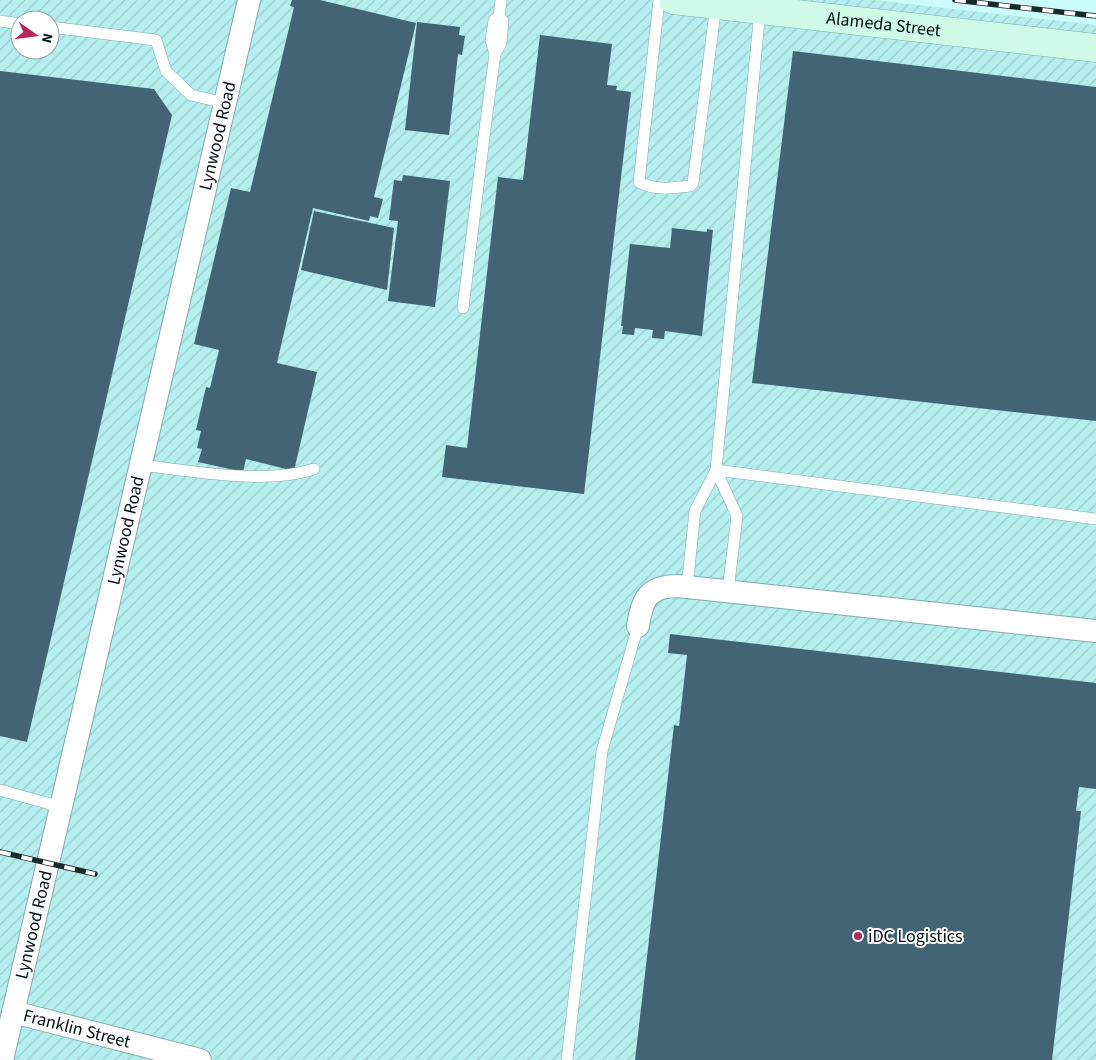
<svg xmlns="http://www.w3.org/2000/svg" width="1096" height="1060" font-family="'Source Sans 3',sans-serif">
	<defs>
		<pattern id="industrial-furrows" width="10" height="10" patternUnits="userSpaceOnUse" patternTransform="scale(1.25)"><rect width="10" height="10" fill="#b5eeee"/><path d="M-1 1l2-2M0 10L10 0M9 11l2-2" fill="none" stroke="#9acbcb"/></pattern>
	</defs>
	<rect width="100%" height="100%" fill="#cbfbfb"/>
	<!-- industrial -->
	<path fill="url(#industrial-furrows)" fill-rule="evenodd" d="M0 0H873L1096 25V1060H0ZM20 20H50V50H20Z"/>
	<!-- building -->
	<g fill="#426475">
		<polygon points="292,0 320,0 416,23 374,197 383,199 378,218 370,216 369,221 313,208 277,363 317,372 294,471 246,459 243,472 198,462 202,449 197,448 201,431 196,430 206,387 210,388 219,350 194,344 231,188 250,192 294,7 290,6"/>
		<polygon points="417,22 460,27 459,35 465,36 462,55 458,54 449,135 405,130"/>
		<polygon points="540,35 612,44 607,85 617,86 616,90 631,92 584,494 442,477 446,445 467,448 498,177 523,180"/>
		<polygon points="793,51 1096,87 1096,421 752,383"/>
		<polygon points="0,71 154,89 172,115 27,742 0,736"/>
		<polygon points="403,175 450,181 435,307 388,301 398,221 389,220 394,180 402,181"/>
		<polygon points="314,211 394,228 387,290 301,270"/>
		<polygon points="672,228 707,232 707,229 713,230 702,336 665,331 664,339 652,338 653,330 635,328 634,335 622,334 623,326 621,326 630,244 670,248"/>
		<polygon points="670,634 1096,683 1096,789 1079,787 1076,811 1081,811 1052,1060 635,1060 674,725 679,726 687,655 668,653"/>
	</g>
	<g fill="none" stroke-linecap="round" stroke-linejoin="round">
		<!-- lane casing -->
		<g stroke="#7fadad" stroke-width="12">
			<g id="lane">
				<path d="M659 0 639 182C654 191 674 188 690 186L693 183 716 5"/>
				<polyline points="0,21 20,24"/>
				<polyline points="50,27 156,40 166,71 191,95 225,103"/>
				<polyline points="495,54 491,41 494,20 499,17"/>
				<polyline points="463,308 487,113 495,54 501,43 503,21 499,17 501,0"/>
				<path d="M141 465C191 471 266 485 314 469"/>
				<polyline points="716,470 1096,519"/>
				<polyline points="716,470 737,516 728,591"/>
				<polyline points="687,587 695,511 716,470 760,10"/>
				<polyline points="0,790 61,807"/>
				<polyline points="567,1060 602,751 638,626"/>
			</g>
		</g>
		<!-- street casing -->
		<g stroke="#7fadad" stroke-width="24">
			<g id="street">
				<path d="M638 626C642 599 648 586 678 586L1096 631"/>
				<path id="s1" d="M13 1012 200 1060"/>
				<path id="s2" d="M2 1060 249 0"/>
			</g>
		</g>
		<!-- secondary casing -->
		<g stroke="#7fadad" stroke-width="29">
			<g id="secondary">
				<path id="s3" d="M673 0 1096 48"/>
			</g>
		</g>
		<!-- lane -->
		<use href="#lane" stroke="#fff" stroke-width="11"/>
		<!-- street -->
		<use href="#street" stroke="#fff" stroke-width="22"/>
		<!-- secondary -->
		<use href="#secondary" stroke="#d0fae8" stroke-width="28"/>
		<!-- rail casing -->
		<g stroke="#182a2a" stroke-width="5.5">
			<g id="rail">
				<polyline points="955,0 1096,16"/>
				<polyline points="0,852 95,874"/>
			</g>
		</g>
		<!-- rail -->
		<use href="#rail" stroke="#fff" stroke-width="4" stroke-dasharray="11" stroke-linecap="butt"/>
	</g>
	<!-- markers -->
	<circle fill="#b6285b" stroke="#fff" stroke-width="2" cx="858" cy="936" r="5"/>
	<g text-anchor="middle" stroke-width="4" stroke-linejoin="round" paint-order="stroke">
		<!-- street labels -->
		<g font-size="18" fill="#021111" stroke="#fff">
			<text dy="6" stroke="none"><textPath href="#s3" startOffset="212">Alameda Street</textPath></text>
			<text dy="6" stroke="none"><textPath href="#s2" startOffset="949">Lynwood Road</textPath></text>
			<text dy="6" stroke="none"><textPath href="#s2" startOffset="544">Lynwood Road</textPath></text>
			<text dy="6" stroke="none"><textPath href="#s2" startOffset="139">Lynwood Road</textPath></text>
			<text dy="6" stroke="none"><textPath href="#s1" startOffset="66">Franklin Street</textPath></text>
		</g>
		<!-- poi labels -->
		<g font-size="18" fill="#021111" stroke="#fff" text-anchor="start">
			<text x="868" y="942">iDC Logistics</text>
		</g>
	</g>
	<!-- north arrow -->
	<g transform="translate(35 35) rotate(104)"><circle r="24" fill="#ffffff" stroke="#9aa0a0"/>
	<path d="M0-4L9 19L0 12L-9 19Z" fill="#b6285b"/>
	<text y="-8" font-size="14" font-weight="bold" text-anchor="middle" fill="#021111">N</text>
	</g>
</svg>
